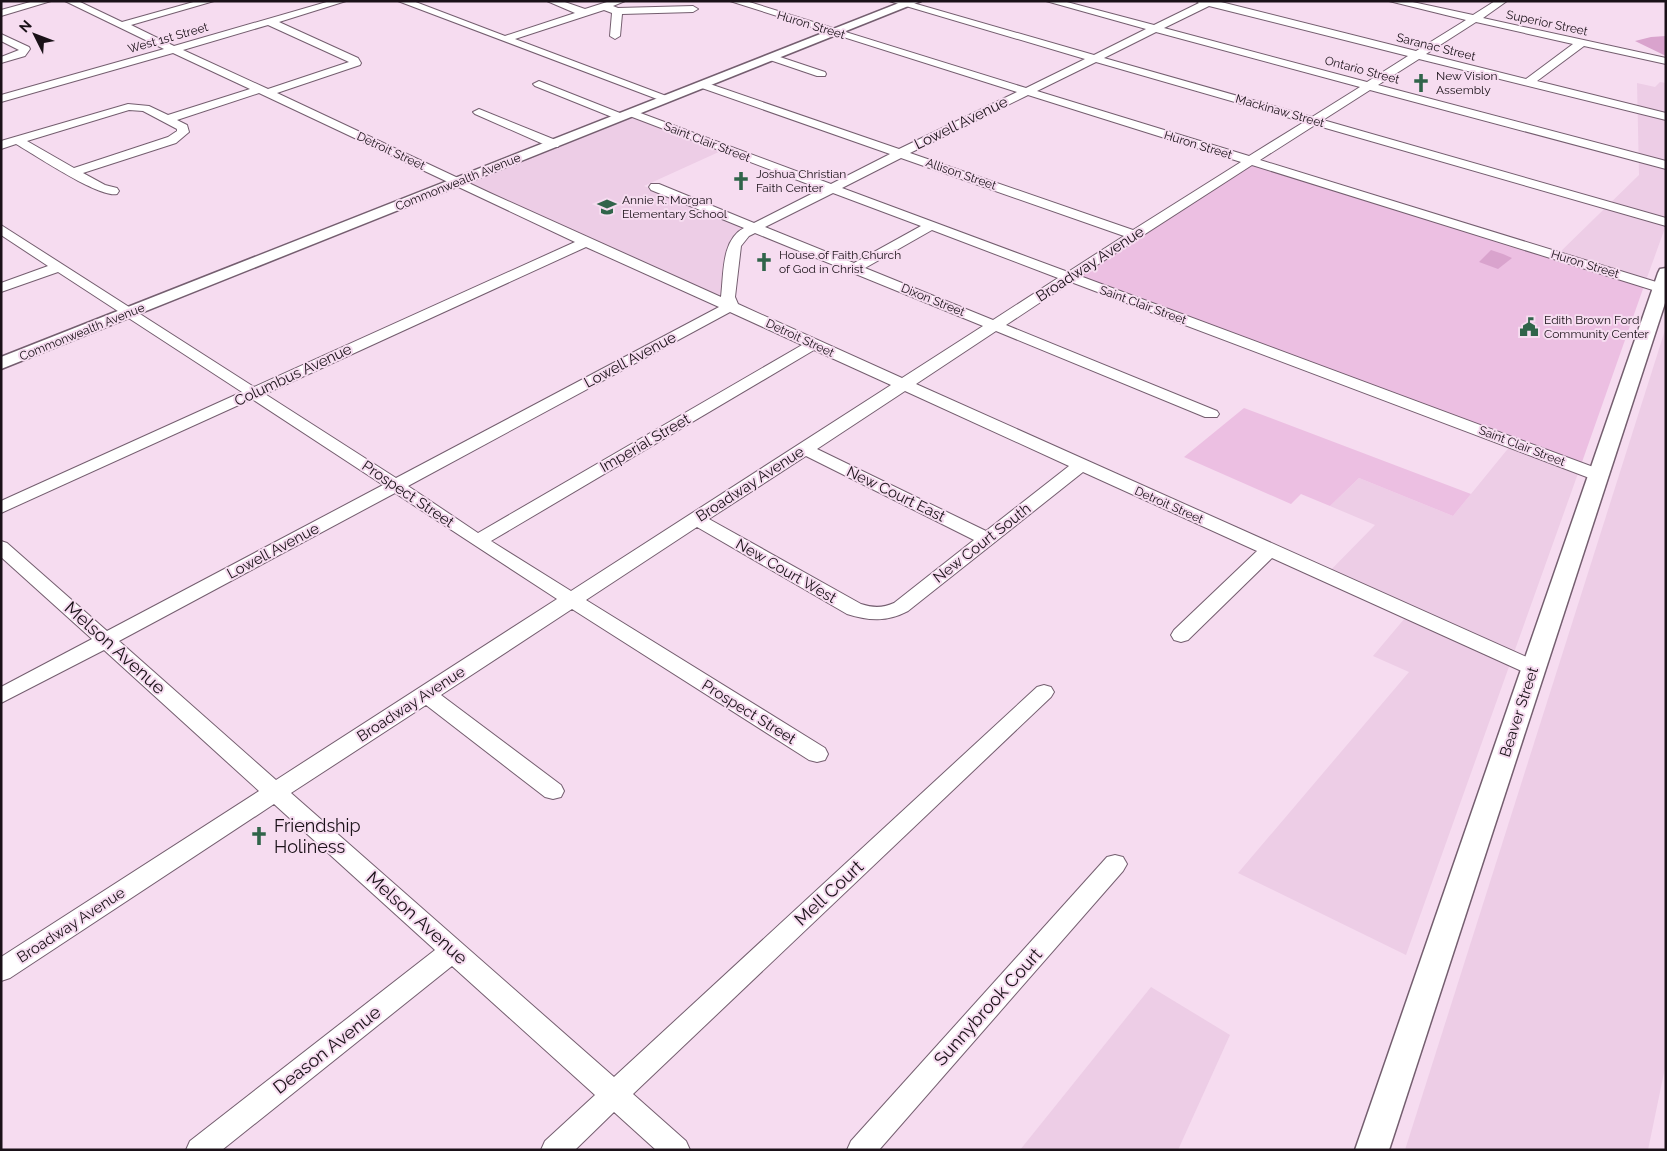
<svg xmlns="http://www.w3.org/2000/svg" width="1667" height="1151" font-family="Raleway,sans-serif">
	<rect width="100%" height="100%" fill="#f6dcf0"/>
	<!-- built -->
	<g fill="#edcde6">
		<polygon points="1660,82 1666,83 1666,225 1644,286 1555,257 1639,175 1637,83 1655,87"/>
		<polygon points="632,117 721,151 644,186 749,228 735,235 731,241 724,300 466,184"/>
		<polygon points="1666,327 1666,1063 1648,1150 1405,1150"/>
		<polygon points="1515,440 1581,465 1406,955 1238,873 1409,672 1373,656 1405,618 1321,580 1375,525 1330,506 1359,478 1453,516"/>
		<polygon points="1151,987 1230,1035 1178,1150 1020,1150"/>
	</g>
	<!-- green -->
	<g fill="#ecbfe2">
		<polygon points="1252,164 1644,286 1581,465 1078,277"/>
		<polygon points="1244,408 1471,494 1453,516 1359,478 1330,506 1301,494 1291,504 1184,457"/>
	</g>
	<!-- building -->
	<g fill="#d9a3cd">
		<polygon points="1666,36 1666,56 1635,41 1651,37"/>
		<polygon points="1491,250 1503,254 1512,258 1498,269 1479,262"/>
	</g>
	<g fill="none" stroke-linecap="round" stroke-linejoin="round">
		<!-- minor casing -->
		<g stroke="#745e6f" stroke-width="2">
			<g id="minor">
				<polygon points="34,1 51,1 1,16 1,10"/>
				<path d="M65 1H78L122 22 197 1H214L131 25 174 46 330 1H346L279 22 358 58 361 63 360 65 277 93 490 193 721 297C724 274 721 240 744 228L651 190 649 187 651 184H659L754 223 821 189 627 115 625 113 627 111H635L831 184 890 154 699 87 697 85 699 83H707L899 149 1017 92 730 1H746L1026 88 1085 59 889 1H906L1094 55 1146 29 1046 1H1063L1154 25 1199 3 1196 1H1217L1416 51 1466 20 1389 1H1408L1473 15 1495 1H1507L1483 18 1666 58V64L1584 46 1537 81 1666 113V120L1419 59 1378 85 1666 161V169L1370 90 1323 120 1666 218V226L1315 125 1260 160 1666 285V291H1656L1252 165 1080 276 1604 471 1607 475 1604 479 1598 480 1592 479 1071 282 1006 325 1217 411 1219 414 1217 417H1205L996 331 916 384 1540 663 1543 668 1540 673 1533 675 1526 673 1272 558 1188 640 1181 642 1174 640 1171 635 1174 630 1257 551 1083 472 908 611C887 622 869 621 847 614L697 527 586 600 825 748 828 754 825 760 817 762 809 760 572 609 441 695 561 785 564 791 561 797 553 799 545 797 426 705 291 793 614 1077 1037 687 1044 685 1051 687 1054 692 1051 697 633 1094 686 1141 690 1150H656L614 1112 575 1150H541L545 1141 595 1095 452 966 222 1150H186L190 1141 435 950 274 804 10 978 1 981V957L259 791 104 650 1 703V687L92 639 1 557V541L7 543 107 631 383 485 252 399 1 513V501L242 392 58 272 1 292V283L48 266 1 235V225L254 387 575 242 259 93 177 120 187 125 189 132 176 143 83 173 105 185 117 188 119 191 117 194C99 198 35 155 16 144L1 149V141L128 104 149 106 168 115 250 89 173 53 1 102V95L164 49ZM1209 6 1408 56 1367 82 1164 28ZM1476 22 1573 44 1526 79 1426 54ZM268 25 349 62 268 89 183 50ZM1156 32 1360 87 1312 117 1104 58ZM1096 62 1304 122 1249 156 1037 91ZM1028 95 1241 162 1133 230 910 153ZM129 110 143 111 177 129V131L168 137 74 168 27 141ZM901 158 1124 236 1068 272 842 188ZM833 193 921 226 854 263 765 227ZM932 230 1058 278 993 320 865 268ZM755 233 983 326 902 378 738 304 735 297 741 246 749 236ZM586 247 719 307 396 478 265 394ZM730 312 802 345 478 533 408 486ZM814 350 891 385 571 591 491 541ZM905 391 1069 466 986 531 817 449ZM806 456 974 540 894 603C883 608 873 608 861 604L709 519ZM395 493 557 599 276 780 119 641Z"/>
				<polygon points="398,1 413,1 505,36 575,13 547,1 562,1 585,9 610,1 625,1 613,6 618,8 693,6 698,9 693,12 622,14 620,36 615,39 610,36 612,13 604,10 515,39 669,97 671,99 665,102"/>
				<polygon points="1,34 29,47 30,49 25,56 1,63 1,57 19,50 1,41"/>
				<polygon points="771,54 825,72 826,74 825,76 817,76 767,59 766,57"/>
				<polygon points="539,81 625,115 627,117 621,120 617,119 535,86 533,84"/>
				<polygon points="479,109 558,141 560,144 558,147 550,147 475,114 473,112"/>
				<polygon points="1115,855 1123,857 1127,864 1123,871 879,1150 847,1150 851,1141 1107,857"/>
			</g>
		</g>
		<!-- major casing -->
		<g stroke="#745e6f" stroke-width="3">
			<g id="major">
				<polygon points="904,1 921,1 1,369 1,357"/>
				<polygon points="1666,268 1666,300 1389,1150 1355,1150 1658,273 1660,269"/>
			</g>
		</g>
		<!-- minor -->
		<use href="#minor" fill="#fff" fill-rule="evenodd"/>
		<!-- major -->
		<use href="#major" fill="#fff" fill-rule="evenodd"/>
	</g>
	<!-- icons -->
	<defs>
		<g id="church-bare" transform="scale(1.5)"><path d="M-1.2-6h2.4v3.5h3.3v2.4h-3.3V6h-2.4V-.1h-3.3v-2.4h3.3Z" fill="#30644a" stroke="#f6dcf0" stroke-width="2.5" paint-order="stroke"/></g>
		<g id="school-bare" transform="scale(1.5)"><path d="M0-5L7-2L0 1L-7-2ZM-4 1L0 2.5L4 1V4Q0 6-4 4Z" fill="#30644a" stroke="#f6dcf0" stroke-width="2.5" paint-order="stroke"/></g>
		<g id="civic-bare" transform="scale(1.5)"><path d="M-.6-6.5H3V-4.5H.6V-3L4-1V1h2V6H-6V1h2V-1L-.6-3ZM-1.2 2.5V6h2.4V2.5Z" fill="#30644a" stroke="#f6dcf0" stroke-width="2.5" paint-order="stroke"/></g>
	</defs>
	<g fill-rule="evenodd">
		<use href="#church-bare" x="1421" y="83"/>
		<use href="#church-bare" x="741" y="181"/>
		<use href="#school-bare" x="607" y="207"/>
		<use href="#church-bare" x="764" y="262"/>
		<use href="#civic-bare" x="1529" y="327"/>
		<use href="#church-bare" x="259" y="836"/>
	</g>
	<g text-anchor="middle" stroke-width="4" stroke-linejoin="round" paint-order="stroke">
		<!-- far-street labels -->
		<g font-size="12" fill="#1a1118" stroke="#f6dcf0">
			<text transform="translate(1547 23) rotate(12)" y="4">Superior Street</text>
			<text transform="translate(811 25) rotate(17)" y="4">Huron Street</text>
			<text transform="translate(168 38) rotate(-16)" y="4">West 1st Street</text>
			<text transform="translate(1436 47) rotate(14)" y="4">Saranac Street</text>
			<text transform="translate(1362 70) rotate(15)" y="4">Ontario Street</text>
			<text transform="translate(1280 111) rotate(16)" y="4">Mackinaw Street</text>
			<text transform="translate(707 142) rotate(21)" y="4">Saint Clair Street</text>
			<text transform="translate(1198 145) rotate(17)" y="4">Huron Street</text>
			<text transform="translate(391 151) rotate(25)" y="4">Detroit Street</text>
			<text transform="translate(961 174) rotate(19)" y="4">Allison Street</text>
			<text transform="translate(458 182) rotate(-22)" y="4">Commonwealth Avenue</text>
			<text transform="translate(1585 264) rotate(17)" y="4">Huron Street</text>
			<text transform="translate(933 300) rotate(22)" y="4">Dixon Street</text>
			<text transform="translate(1143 305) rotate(20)" y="4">Saint Clair Street</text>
			<text transform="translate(82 332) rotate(-22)" y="4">Commonwealth Avenue</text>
			<text transform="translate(800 338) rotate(25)" y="4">Detroit Street</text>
			<text transform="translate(1522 446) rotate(21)" y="4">Saint Clair Street</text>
			<text transform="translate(1169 505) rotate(24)" y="4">Detroit Street</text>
		</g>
		<!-- far-poi labels -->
		<g font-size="12" fill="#1a1118" stroke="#f6dcf0" text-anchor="start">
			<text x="1436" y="80">New Vision<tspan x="1436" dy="14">Assembly</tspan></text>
			<text x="756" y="178">Joshua Christian<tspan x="756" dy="14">Faith Center</tspan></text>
			<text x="622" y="204">Annie R. Morgan<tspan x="622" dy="14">Elementary School</tspan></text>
			<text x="779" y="259">House of Faith Church<tspan x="779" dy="14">of God in Christ</tspan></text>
			<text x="1544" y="324">Edith Brown Ford<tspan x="1544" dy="14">Community Center</tspan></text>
		</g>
		<!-- street labels -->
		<g font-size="15" fill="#1a1118" stroke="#f6dcf0">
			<text transform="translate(961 123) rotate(-26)" y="5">Lowell Avenue</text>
			<text transform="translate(1090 264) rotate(-33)" y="5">Broadway Avenue</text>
			<text transform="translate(630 360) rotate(-28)" y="5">Lowell Avenue</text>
			<text transform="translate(293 375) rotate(-25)" y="5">Columbus Avenue</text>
			<text transform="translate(645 443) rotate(-30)" y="5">Imperial Street</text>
			<text transform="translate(750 484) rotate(-33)" y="5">Broadway Avenue</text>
			<text transform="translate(408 494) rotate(34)" y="5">Prospect Street</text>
			<text transform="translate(896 494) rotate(26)" y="5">New Court East</text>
			<text transform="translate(982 543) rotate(-38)" y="5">New Court South</text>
			<text transform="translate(273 551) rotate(-28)" y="5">Lowell Avenue</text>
			<text transform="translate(786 571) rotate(30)" y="5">New Court West</text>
			<text transform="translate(411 704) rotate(-33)" y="5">Broadway Avenue</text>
			<text transform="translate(749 712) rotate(32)" y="5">Prospect Street</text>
			<text transform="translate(1519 712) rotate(-72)" y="5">Beaver Street</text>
			<text transform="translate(71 925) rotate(-33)" y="5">Broadway Avenue</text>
		</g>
		<!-- near-street labels -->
		<g font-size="18" fill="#1a1118" stroke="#f6dcf0">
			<text transform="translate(115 648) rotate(42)" y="6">Melson Avenue</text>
			<text transform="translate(829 893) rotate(-43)" y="6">Mell Court</text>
			<text transform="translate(417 918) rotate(42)" y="6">Melson Avenue</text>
			<text transform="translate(988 1007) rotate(-48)" y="6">Sunnybrook Court</text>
			<text transform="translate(327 1050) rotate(-38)" y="6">Deason Avenue</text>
		</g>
		<!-- near-poi labels -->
		<g font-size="18" fill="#1a1118" stroke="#f6dcf0" text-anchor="start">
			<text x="274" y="832">Friendship<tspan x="274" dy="21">Holiness</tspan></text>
		</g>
	</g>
	<!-- border -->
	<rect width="1667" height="1151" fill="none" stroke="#1a1118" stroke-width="5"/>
	<!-- north arrow -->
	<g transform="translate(35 35) rotate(312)" stroke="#f6dcf0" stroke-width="4" paint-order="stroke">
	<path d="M0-4L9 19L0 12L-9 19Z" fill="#1a1118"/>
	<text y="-8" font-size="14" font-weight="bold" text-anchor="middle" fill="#1a1118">N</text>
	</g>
</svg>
